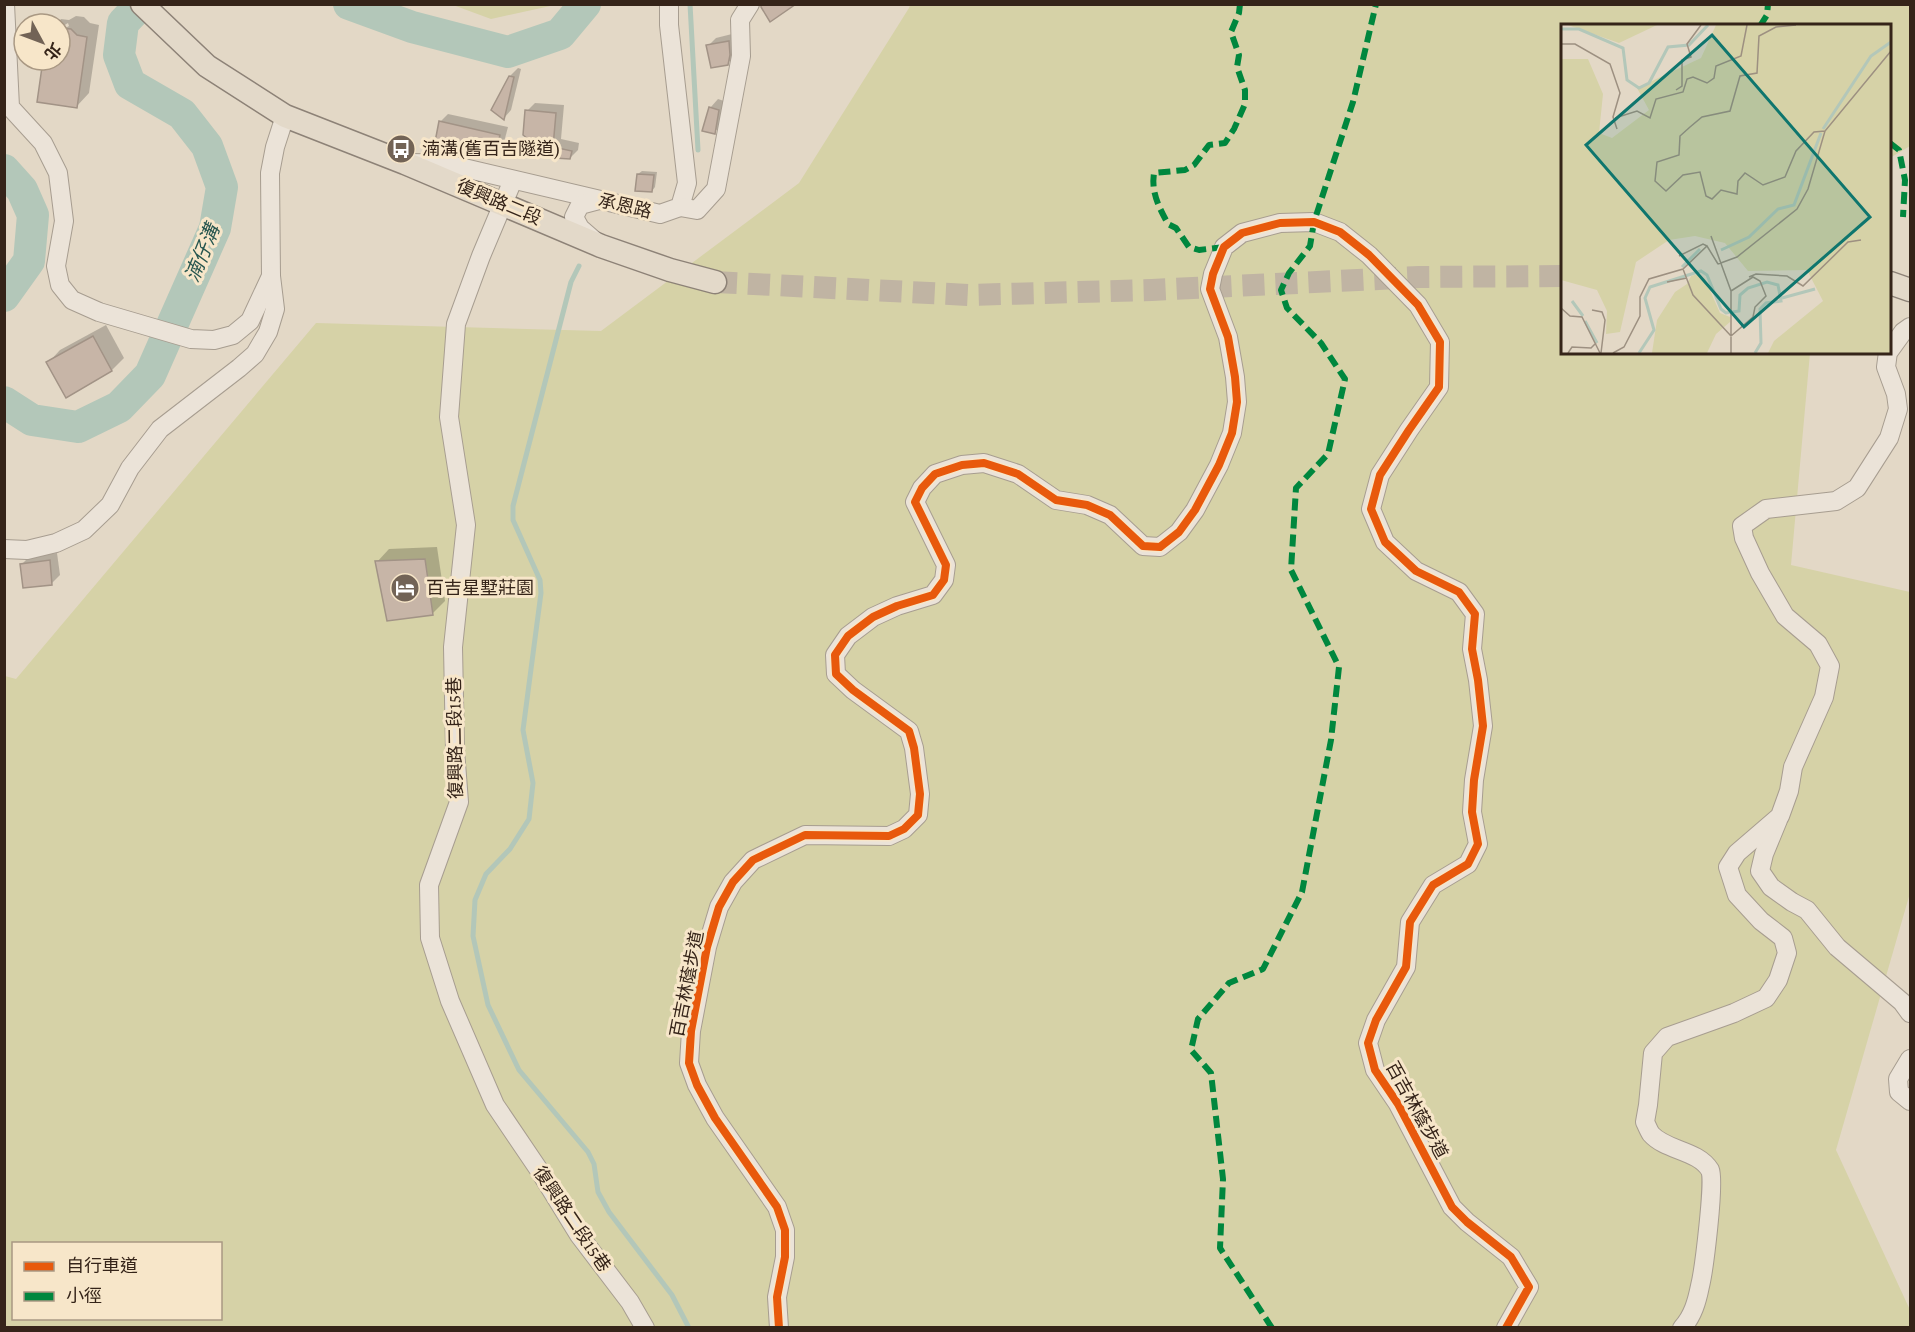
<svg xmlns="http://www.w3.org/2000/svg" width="1915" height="1332" font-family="'Crimson Pro','Noto Sans TC',serif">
	<rect width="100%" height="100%" fill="#e3d8c6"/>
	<!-- green -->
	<g fill="#d6d2a7" fill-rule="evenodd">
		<polygon points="453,5 555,5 491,19"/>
		<path d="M910 5H1910V146L1890 158V26H1562V352L1810 353 1791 565 1910 592V893L1836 1150 1910 1310V1327L5 1328V676L16 679 316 323 601 331 799 183 909 8ZM14 1244H220V1318H14Z"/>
	</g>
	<!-- shadow -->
	<g fill="#0003">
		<polygon points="76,16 84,17 90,23 99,25 89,93 77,106 45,60 60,60 60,31 69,26 68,23 60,28 60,24 57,24 61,19 69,20"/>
		<polygon points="736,33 735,55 727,64 708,46 716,38"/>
		<polygon points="518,68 521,69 511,110 504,118 510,76"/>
		<polygon points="718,99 727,102 723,124 714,132 710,108"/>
		<polygon points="535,103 564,105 561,139 579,143 578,150 570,158 524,141 528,137 527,111"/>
		<polygon points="448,114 508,127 503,146 495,154 440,122"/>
		<polygon points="642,171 657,172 655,187 652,191 638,174"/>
		<polygon points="106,325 124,358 112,370 48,363 60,350"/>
		<polygon points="437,547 445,601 433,613 377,562 389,549"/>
		<polygon points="57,553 60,575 52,583 22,564 30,556"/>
	</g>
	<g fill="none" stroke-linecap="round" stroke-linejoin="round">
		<!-- stream -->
		<g stroke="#b3c7b9" stroke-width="5">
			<polyline points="690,4 698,150"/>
			<polyline points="579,266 571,282 513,506 513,520 540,580 541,593 523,730 533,783 529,819 510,849 486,874 475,900 473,936 488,1005 519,1070 588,1152 594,1164 598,1192 609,1212 672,1295 689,1328"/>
		</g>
		<!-- river -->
		<g stroke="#b3c7b9" stroke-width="32">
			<polyline points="349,4 412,27 508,52 560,34 585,4"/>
			<polyline points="4,170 22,190 33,215 29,261 4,296"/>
			<polyline points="4,402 32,420 78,427 119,407 150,375 215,228 222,187 207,146 182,114 130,84 119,55 123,23 141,4"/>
		</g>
	</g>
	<!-- building -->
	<g fill="#c7b5a7" stroke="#a29386" stroke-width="1.5">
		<polygon points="761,4 796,4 770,22 761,7"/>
		<polygon points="60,28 71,29 77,35 87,37 77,108 37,102 43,60 60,60"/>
		<polygon points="729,41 730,55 728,65 711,68 706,45"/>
		<polygon points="509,76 514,77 504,120 491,110"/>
		<polygon points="709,107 719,110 715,134 702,131"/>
		<polygon points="525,110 556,113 553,147 572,151 570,159 521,156 523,140 532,142 523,135"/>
		<polygon points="439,121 500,135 495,156 435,142"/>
		<polygon points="637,174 654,175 652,192 635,191"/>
		<polygon points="93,336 112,371 66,398 46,362"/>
		<polygon points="425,559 433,615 387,621 375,561"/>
		<polygon points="50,560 52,585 23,588 20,564"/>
	</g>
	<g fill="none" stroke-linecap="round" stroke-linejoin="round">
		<!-- major-tunnel -->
		<polyline stroke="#c0b4a3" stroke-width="22" stroke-dasharray="22 11" stroke-linecap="butt" points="715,282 968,295 1152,290 1419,277 1562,276"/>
		<!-- minor casing -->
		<g stroke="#a79d90" stroke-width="20">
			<g id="minor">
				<polyline points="5,4 10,107 43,143 58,173 64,221 56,266 60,285 72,300 99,312 191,339 214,340 233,335 250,321 271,276 270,173 275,147 285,116"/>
				<polyline points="413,163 447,164 660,214 680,207 687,183 669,25 669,4"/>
				<polyline points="513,180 481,256 456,324 449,417 466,525 453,647 455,750 459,802 429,885 430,938 450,1001 495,1105 539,1170 579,1235 630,1302 645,1328"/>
				<polyline points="680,207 697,210 716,189 741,56 740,20 750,4"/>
				<polyline points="595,241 580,228 574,217 580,205 599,200"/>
				<polyline points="1890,350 1903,332 1910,327"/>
				<polyline points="4,549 27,550 56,543 84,530 110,505 130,468 160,429 239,368 255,354 268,332 275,309 271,276"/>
				<polyline points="1778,820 1764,854 1760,871 1771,887 1792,902 1807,910 1837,947 1902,1002 1910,1013"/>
				<polyline points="1910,1059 1898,1079 1899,1092 1910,1101"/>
				<polyline points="779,1328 777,1297 785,1257 785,1230 777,1207 715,1118 697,1085 689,1063 691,1031 707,947 719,907 733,882 753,860 805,835 889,836 904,829 918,815 920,794 914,748 909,731 853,690 836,674 835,655 848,636 873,617 897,606 933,595 944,580 946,565 915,502 922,488 935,474 962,465 984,463 1018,474 1056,500 1087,505 1110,515 1143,546 1160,547 1179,532 1195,510 1219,465 1232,433 1237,402 1235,377 1228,337 1210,289 1213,274 1224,247 1242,233 1280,223 1314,222 1340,232 1369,255 1418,305 1440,342 1439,387 1409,430 1380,475 1371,509 1385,542 1416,571 1459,592 1475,614 1472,649 1478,680 1483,726 1474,780 1472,812 1478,844 1468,864 1433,885 1410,922 1406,967 1376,1020 1368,1043 1375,1070 1398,1104 1452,1207 1467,1222 1511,1257 1529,1287 1506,1328"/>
				<path d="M1682 1328C1693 1316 1697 1301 1700 1286 1704 1270 1715 1181 1710 1170 1698 1150 1666 1151 1651 1134 1649 1131 1647 1126 1645 1122L1648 1105 1653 1053 1667 1037 1734 1013 1766 998 1778 980 1787 953 1783 938 1761 921 1737 895 1728 867 1737 853 1780 816 1789 791 1793 767 1824 697 1830 666 1818 644 1785 616 1760 573 1744 538 1742 526 1766 509 1836 501 1857 488 1889 438 1898 409 1896 394 1886 367 1888 352"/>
			</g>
		</g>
		<!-- major casing -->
		<g stroke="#8d8277" stroke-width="25">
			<g id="major">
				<polyline points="142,4 207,66 285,116 405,163 601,246 670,270 715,282"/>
				<polyline points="1890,283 1910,290"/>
			</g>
		</g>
		<!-- minor -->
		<use href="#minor" stroke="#ebe3d8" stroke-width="18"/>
		<!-- major -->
		<use href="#major" stroke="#e3d9c9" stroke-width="22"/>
		<!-- quiet -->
		<g stroke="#00873e" stroke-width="6" stroke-dasharray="12 6" stroke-linecap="butt">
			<polyline points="1760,26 1767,15 1768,4"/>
			<polyline points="1890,143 1899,150 1905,180 1903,217"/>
			<path d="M1224 247 1199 250 1189 247 1176 228 1168 224C1159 207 1151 193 1154 173L1185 170 1194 165 1209 145 1225 143 1234 129 1245 104V90L1237 67 1239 55 1231 32 1239 13 1240 4"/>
			<polyline points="1272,1328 1220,1248 1223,1179 1211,1073 1191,1050 1198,1019 1229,983 1263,969 1302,892 1331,740 1339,667 1291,570 1296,488 1328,454 1345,379 1321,343 1287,308 1281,290 1289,273 1310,246 1314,222 1353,102 1376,4"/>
		</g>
		<!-- cycleway casing -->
		<g stroke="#f7e6c9" stroke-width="11">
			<polyline id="cycleway" points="779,1328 777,1297 785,1257 785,1230 777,1207 715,1118 697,1085 689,1063 691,1031 707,947 719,907 733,882 753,860 805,835 889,836 904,829 918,815 920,794 914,748 909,731 853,690 836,674 835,655 848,636 873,617 897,606 933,595 944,580 946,565 915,502 922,488 935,474 962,465 984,463 1018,474 1056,500 1087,505 1110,515 1143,546 1160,547 1179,532 1195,510 1219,465 1232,433 1237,402 1235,377 1228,337 1210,289 1213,274 1224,247 1242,233 1280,223 1314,222 1340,232 1369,255 1418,305 1440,342 1439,387 1409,430 1380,475 1371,509 1385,542 1416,571 1459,592 1475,614 1472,649 1478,680 1483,726 1474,780 1472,812 1478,844 1468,864 1433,885 1410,922 1406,967 1376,1020 1368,1043 1375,1070 1398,1104 1452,1207 1467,1222 1511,1257 1529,1287 1506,1328"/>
		</g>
		<!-- cycleway -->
		<use href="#cycleway" stroke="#e8590c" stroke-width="8"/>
	</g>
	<!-- icons -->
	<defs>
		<g id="bus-disc" transform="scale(1.5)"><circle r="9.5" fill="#726356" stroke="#f7e6c9"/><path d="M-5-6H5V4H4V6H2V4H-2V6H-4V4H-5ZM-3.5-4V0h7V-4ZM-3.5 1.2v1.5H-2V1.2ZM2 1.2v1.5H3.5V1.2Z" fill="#fff"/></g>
		<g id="hotel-disc" transform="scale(1.5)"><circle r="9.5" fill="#726356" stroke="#f7e6c9"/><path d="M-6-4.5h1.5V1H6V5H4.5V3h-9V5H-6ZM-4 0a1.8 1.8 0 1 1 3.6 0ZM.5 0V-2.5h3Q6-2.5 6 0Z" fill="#fff"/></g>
	</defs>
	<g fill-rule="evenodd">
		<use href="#bus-disc" x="401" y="149"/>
		<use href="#hotel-disc" x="405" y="588"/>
	</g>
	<g text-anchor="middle" stroke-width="6" stroke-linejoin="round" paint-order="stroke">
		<!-- poi labels -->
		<g font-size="18" fill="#352419" stroke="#f7e6c9" text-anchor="start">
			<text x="422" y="155">湳溝(舊百吉隧道)</text>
			<text x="426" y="594">百吉星墅莊園</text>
		</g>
		<!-- street labels -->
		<g font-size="18" fill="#352419" stroke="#f7e6c9">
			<text transform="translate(499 202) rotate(23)" y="6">復興路二段</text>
			<text transform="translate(625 206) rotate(13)" y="6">承恩路</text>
			<text transform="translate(455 738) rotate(-91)" y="6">復興路二段15巷</text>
			<text transform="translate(687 984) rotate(-79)" y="6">百吉林蔭步道</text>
			<text transform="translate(1417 1110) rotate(61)" y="6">百吉林蔭步道</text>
			<text transform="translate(572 1219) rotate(56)" y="6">復興路二段15巷</text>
		</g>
		<!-- water labels -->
		<g font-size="20" font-style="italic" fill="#27564f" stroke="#f7e6c9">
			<text transform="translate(202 253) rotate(-68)" y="7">湳仔溝</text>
		</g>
	</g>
	<!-- overview -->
	<g transform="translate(1561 24)">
		<rect width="330" height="330" fill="#e3d8c6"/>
		<path d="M7 1H96L58 19ZM155 1H330V329H207L213 317 262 277 246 246 187 247 164 219 134 212 108 216 75 238 59 308 45 310 46 287 36 266 0 256V35H27L42 70 38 109 51 114 88 86 76 64 140 34ZM137 250 144 255 159 289 169 293V298L155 310 146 329H91L96 296 114 268 126 260 130 252Z" fill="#d6d2a7"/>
		<path fill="none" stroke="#b3c7b9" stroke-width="3" d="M0 5H18L62 24 66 56 78 64 88 59 107 23 128 21 147 1M262 105 310 32 330 18M160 226 188 213 217 185 233 181 260 109M121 243 139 225M221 274 254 265M11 277 22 292M24 297 36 319M78 329 93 306 84 274 89 263 140 247 146 251 160 285 165 289 178 287 179 271 187 264 206 258 217 261 220 277 205 279 199 285 200 319 194 329"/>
		<path fill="none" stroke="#9d9081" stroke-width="1.5" d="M235 1 215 3 198 12 196 49 179 52 169 87 141 93 129 103 119 112 118 131 96 138 94 157 105 167 122 151 139 148 145 172 151 175 160 166 176 170 177 157 184 149 202 161 224 153 235 127 253 108 264 107M0 20H14L49 40 59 69 52 93 56 105M115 66 121 62V36L130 33 126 20 140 1M54 94 76 87 89 94 95 75 122 68 126 55 132 53 146 59 153 54 155 42 180 32 186 1M150 212 170 267V329M118 232 142 220 146 222M157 240 176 233 236 185 247 165 264 107 330 27M122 245 132 271 170 312 192 293 194 283 205 272 199 257 192 253 170 267M188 253 195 250 226 252 242 262 287 218 300 216M106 258 126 254M0 284 9 292 21 293 39 329M31 286 41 288 44 296 40 329M7 329 11 323 30 324 35 319M52 329 63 323 79 292V273L88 255 122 245 146 222 157 240"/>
		<path fill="#0f766e" fill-opacity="0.15" stroke="#0f766e" stroke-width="3" d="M151 11 309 193 183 303 25 121Z"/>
		<rect width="330" height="330" fill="none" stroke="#352419" stroke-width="3"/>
	</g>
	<!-- border -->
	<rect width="1915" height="1332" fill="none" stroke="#352419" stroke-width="12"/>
	<!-- legend -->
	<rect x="12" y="1242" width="210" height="78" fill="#f7e6c9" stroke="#a99883" stroke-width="1.5"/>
	<rect x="24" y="1262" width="30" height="9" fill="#e8590c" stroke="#a99883" stroke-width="1.5"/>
	<text x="66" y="1272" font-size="18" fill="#352419">自行車道</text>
	<rect x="24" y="1292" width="30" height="9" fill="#00873e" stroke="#a99883" stroke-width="1.5"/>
	<text x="66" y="1302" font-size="18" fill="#352419">小徑</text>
	<!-- north arrow -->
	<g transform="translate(42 42) rotate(131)"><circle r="28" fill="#f7e6c9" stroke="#a99883" stroke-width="1.5"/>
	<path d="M0-4.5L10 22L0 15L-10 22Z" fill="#726356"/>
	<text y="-9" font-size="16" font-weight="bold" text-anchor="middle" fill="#352419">北</text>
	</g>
</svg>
